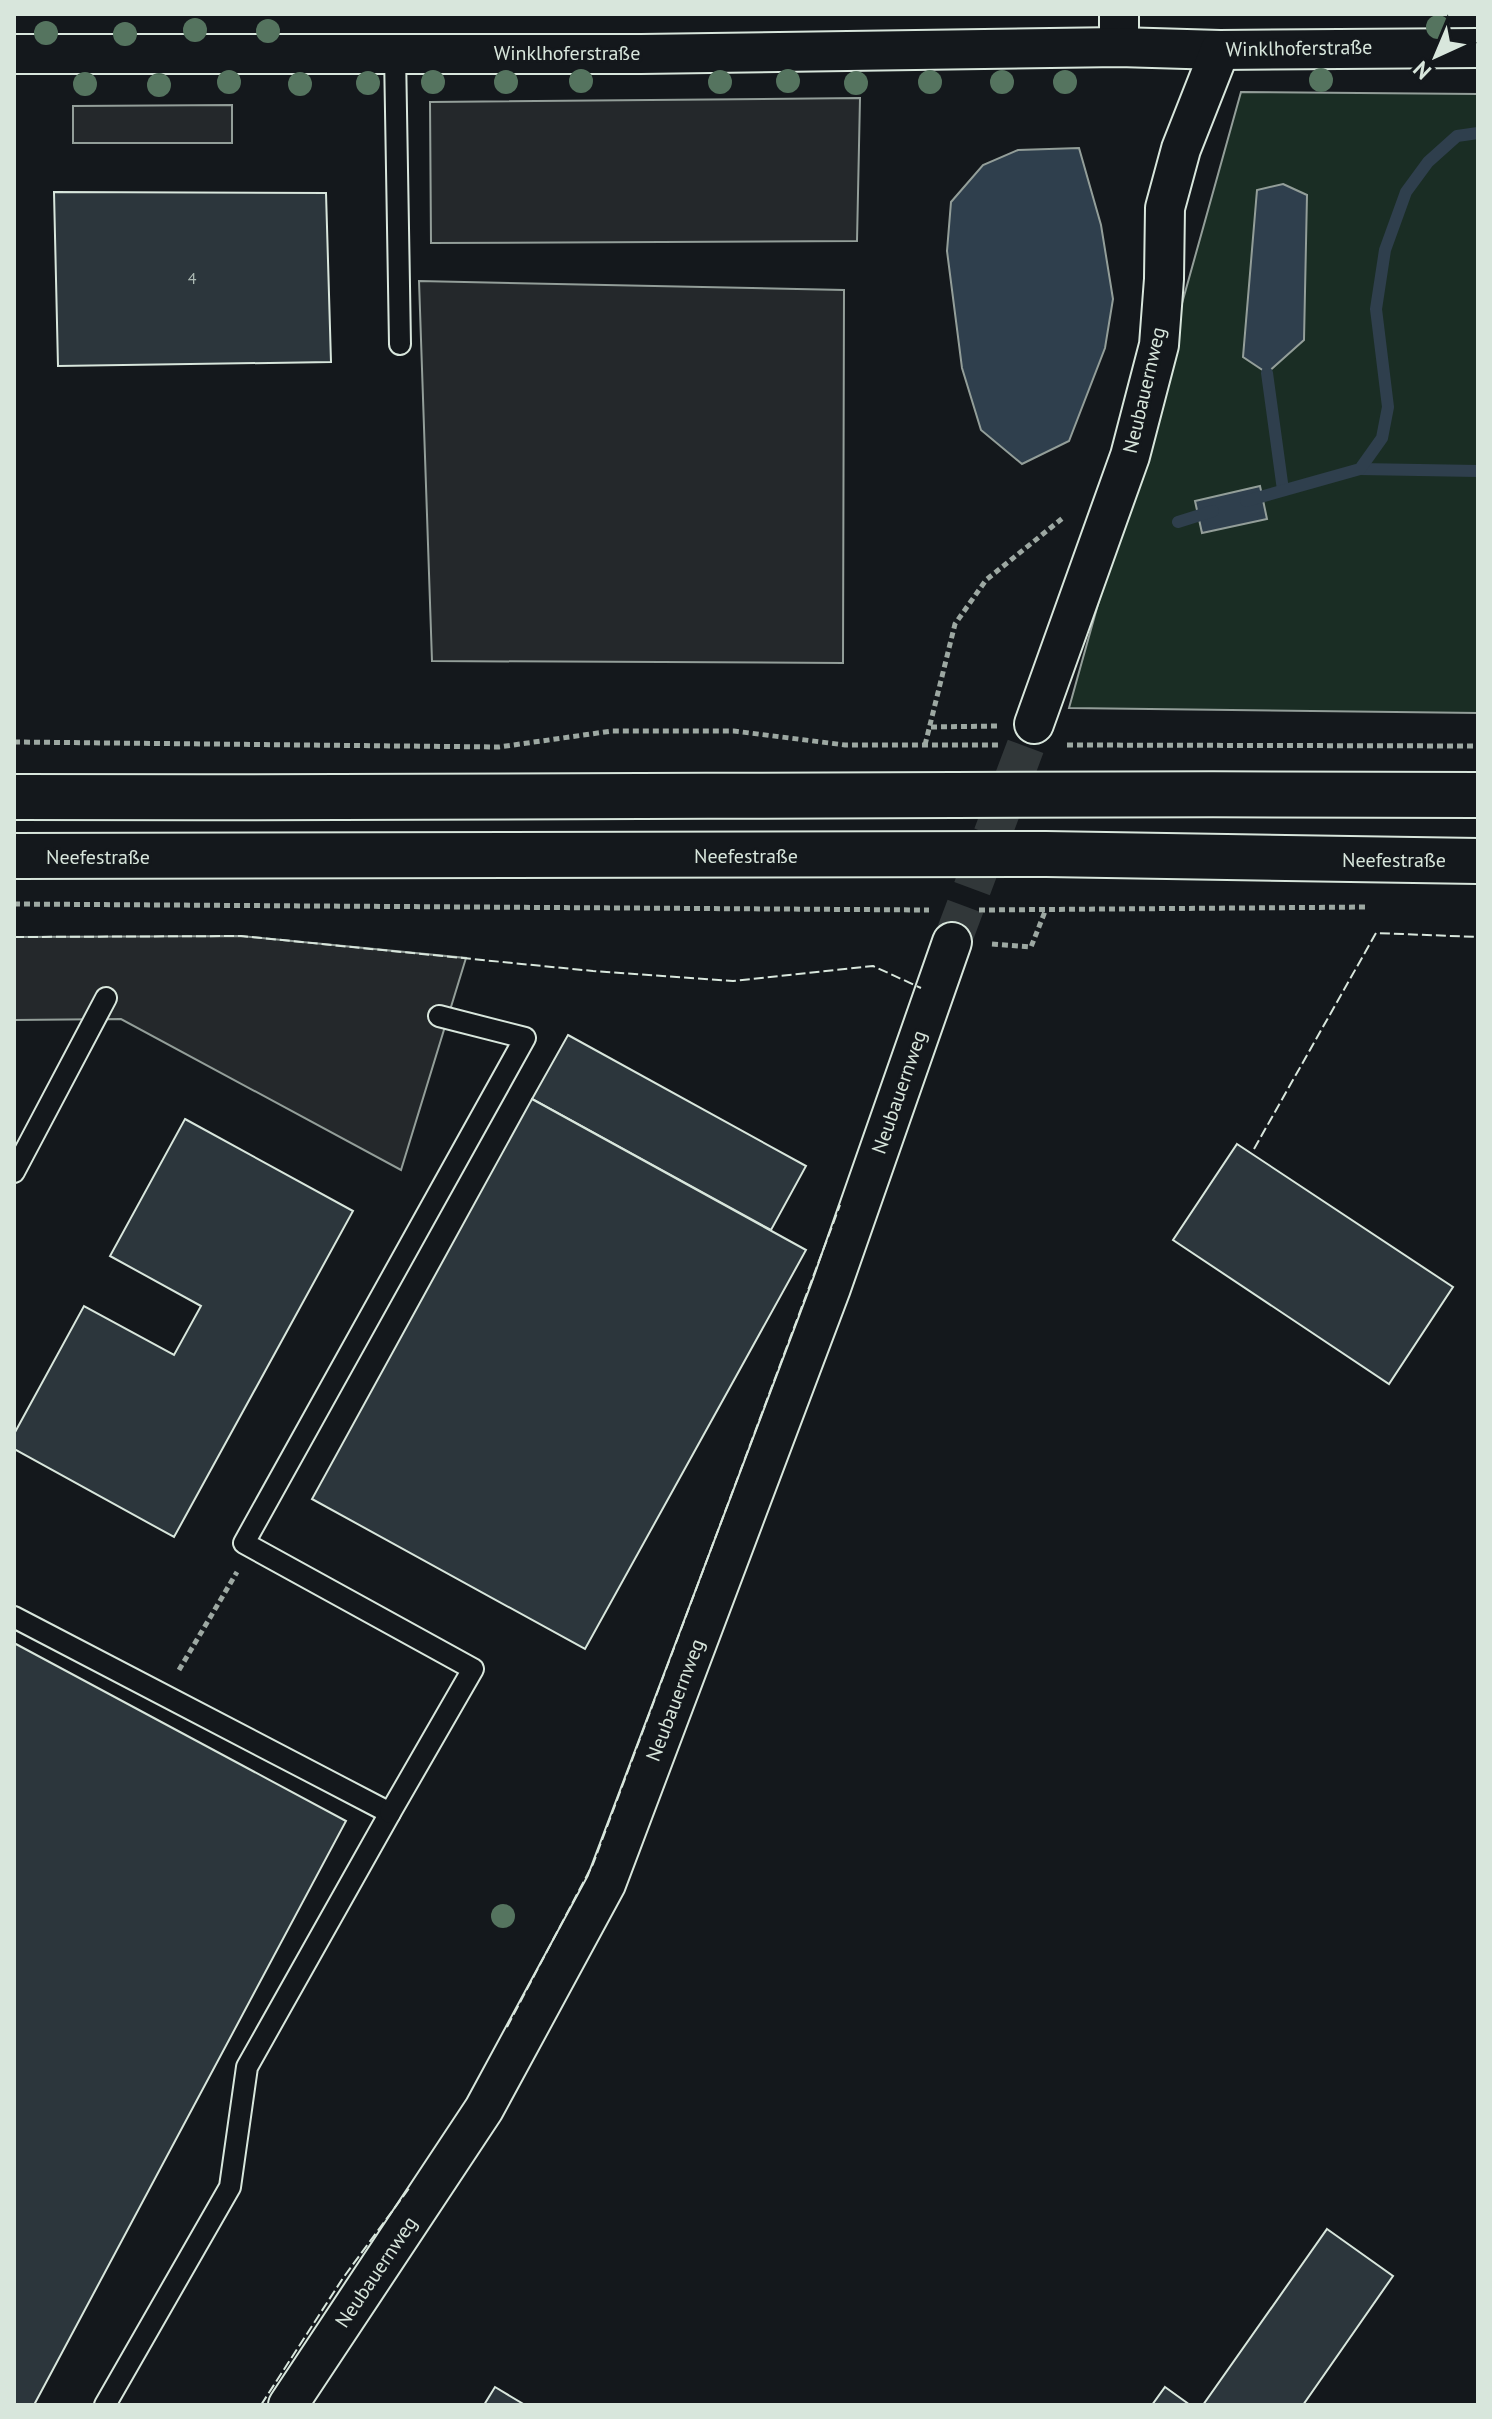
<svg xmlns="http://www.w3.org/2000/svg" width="1492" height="2419" font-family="'PT Sans',sans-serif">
	<rect width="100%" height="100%" fill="#14181c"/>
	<!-- green -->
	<polygon fill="#1a2d24" stroke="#939e99" stroke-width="2" points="1241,92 1478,94 1478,713 1069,708"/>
	<!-- parking -->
	<g fill="#24282b" stroke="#939e99" stroke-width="2">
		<polygon points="860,98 857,241 431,243 430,102"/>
		<polygon points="232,105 232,143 73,143 73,106"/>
		<polygon points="419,281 844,290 843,663 432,661"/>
		<polygon points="241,936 466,958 401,1170 121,1019 14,1020 14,937"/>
	</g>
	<!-- water -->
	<g fill="#2f3f4d" stroke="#939e99" stroke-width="2">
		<polygon points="1079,148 1101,225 1113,299 1105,348 1069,441 1022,464 981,430 962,368 947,251 951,202 983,165 1018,150"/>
		<polygon points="1283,184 1307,195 1304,340 1267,373 1243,357 1257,190"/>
		<polygon points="1260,486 1267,519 1202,533 1195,501"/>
	</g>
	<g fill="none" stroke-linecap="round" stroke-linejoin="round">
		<!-- stream -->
		<g stroke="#2f3f4d" stroke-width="12">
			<polyline points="1267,373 1283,490"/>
			<polyline points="1360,469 1478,471"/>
			<polyline points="1246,501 1360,469 1382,438 1388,407 1376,309 1385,250 1406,192 1428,162 1457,136 1478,133"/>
			<polyline points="1178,522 1213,511"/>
		</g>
	</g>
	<!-- building -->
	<g fill="#2c363c" stroke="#d8e6dc" stroke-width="2">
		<polygon points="54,192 326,193 331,362 58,366"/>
		<polygon points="568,1035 806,1166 771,1230 532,1099"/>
		<polygon points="532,1099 806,1250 585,1649 312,1499"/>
		<polygon points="185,1119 353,1211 174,1537 14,1449 14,1434 84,1306 174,1355 201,1306 110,1256"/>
		<polygon points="1237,1144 1453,1287 1389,1384 1173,1240"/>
		<polygon points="14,1643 346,1821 34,2405 14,2405"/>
		<polygon points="1327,2229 1393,2276 1303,2405 1203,2405"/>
		<polygon points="495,2387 525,2405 484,2405"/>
		<polygon points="1165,2387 1190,2405 1152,2405"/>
	</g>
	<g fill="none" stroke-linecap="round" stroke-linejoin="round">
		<!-- street-tunnel -->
		<polyline stroke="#313739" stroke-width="38" stroke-dasharray="38 19" stroke-linecap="butt" points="952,942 1034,724"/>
		<!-- lane casing -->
		<g stroke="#d8e6dc" stroke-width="24">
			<g id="lane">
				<polyline points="395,53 400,344"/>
				<polyline points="14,1172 106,998"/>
				<polyline points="14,1617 390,1813 247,2067 230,2187 105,2405"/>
				<polyline points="390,1813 473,1669 244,1543 525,1038 439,1016"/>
			</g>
		</g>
		<!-- street casing -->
		<g stroke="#d8e6dc" stroke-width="42">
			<g id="street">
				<polyline points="1119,14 1119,47"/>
				<polyline points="14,54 641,54 1119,47 1220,50 1478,48"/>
				<polyline points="1034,724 1130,456 1159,345 1164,279 1165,208 1181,149 1220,50"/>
				<polyline points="288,2405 484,2109 606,1884 831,1288 952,942"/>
			</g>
		</g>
		<!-- primary casing -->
		<g stroke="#d8e6dc" stroke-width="48">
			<g id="primary">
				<path d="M14 797C502 799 990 792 1478 795"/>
				<polyline points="14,856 1046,854 1478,861"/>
			</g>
		</g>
		<!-- path -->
		<g stroke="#9da8a2" stroke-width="5" stroke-dasharray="6 4" stroke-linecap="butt">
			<polyline points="931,727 997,726"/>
			<polyline points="14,742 499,747 612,731 734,731 845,745 1001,745"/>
			<polyline points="925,745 955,624 986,580 1064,517"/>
			<polyline points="1067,745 1478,746"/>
			<polyline points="14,904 929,910"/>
			<polyline points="979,910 1369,907"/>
			<polyline points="992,944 1031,947 1046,909"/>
			<polyline points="179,1670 237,1572"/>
		</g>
		<!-- lane -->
		<use href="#lane" stroke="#14181c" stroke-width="20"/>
		<!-- street -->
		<use href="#street" stroke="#14181c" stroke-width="38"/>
		<!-- primary -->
		<use href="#primary" stroke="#14181c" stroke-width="44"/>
		<!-- fence -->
		<g stroke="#d8e6dc" stroke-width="2" stroke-dasharray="10 4" stroke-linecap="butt">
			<polyline points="14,937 241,936 593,971 733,981 873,966 921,988"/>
			<polyline points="1254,1149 1376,933 1478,937"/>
			<polyline points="507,2027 593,1864 840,1205"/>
			<polyline points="261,2405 343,2278 410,2187"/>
		</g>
	</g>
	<!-- trees -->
	<g fill="#55745f">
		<circle cx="1438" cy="27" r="12"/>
		<circle cx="195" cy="30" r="12"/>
		<circle cx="268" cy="31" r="12"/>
		<circle cx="46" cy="33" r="12"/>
		<circle cx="125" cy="34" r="12"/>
		<circle cx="1321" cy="80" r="12"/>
		<circle cx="581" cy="81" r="12"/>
		<circle cx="788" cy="81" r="12"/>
		<circle cx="229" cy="82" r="12"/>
		<circle cx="433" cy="82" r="12"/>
		<circle cx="506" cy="82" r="12"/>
		<circle cx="720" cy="82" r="12"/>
		<circle cx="930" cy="82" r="12"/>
		<circle cx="1002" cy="82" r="12"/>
		<circle cx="1065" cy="82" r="12"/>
		<circle cx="368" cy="83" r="12"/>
		<circle cx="856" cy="83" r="12"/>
		<circle cx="85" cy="84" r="12"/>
		<circle cx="300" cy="84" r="12"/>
		<circle cx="159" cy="85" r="12"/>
		<circle cx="503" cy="1916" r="12"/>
	</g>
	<g text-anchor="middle" stroke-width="6" stroke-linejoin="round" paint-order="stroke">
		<!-- number labels -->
		<g font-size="16" fill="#adbab4">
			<text x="192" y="284">4</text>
		</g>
		<!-- street labels -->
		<g font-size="20" fill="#d8e6dc" stroke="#14181c">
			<text transform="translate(1299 48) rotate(-1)" y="7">Winklhoferstraße</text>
			<text x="567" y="60">Winklhoferstraße</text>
			<text transform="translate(1144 390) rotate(-77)" y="7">Neubauernweg</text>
			<text x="746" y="863">Neefestraße</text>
			<text x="98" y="864">Neefestraße</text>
			<text x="1394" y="867">Neefestraße</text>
			<text transform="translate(899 1092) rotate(-71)" y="7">Neubauernweg</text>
			<text transform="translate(675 1700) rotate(-69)" y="7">Neubauernweg</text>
			<text transform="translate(376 2272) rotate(-56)" y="7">Neubauernweg</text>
		</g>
	</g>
	<!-- border -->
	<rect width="1492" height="2419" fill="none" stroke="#d8e6dc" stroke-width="32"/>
	<!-- north arrow -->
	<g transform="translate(1436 56) rotate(224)" stroke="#14181c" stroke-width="6" paint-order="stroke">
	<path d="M0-6L14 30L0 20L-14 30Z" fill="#d8e6dc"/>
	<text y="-12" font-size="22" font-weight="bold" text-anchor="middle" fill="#d8e6dc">N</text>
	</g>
</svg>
